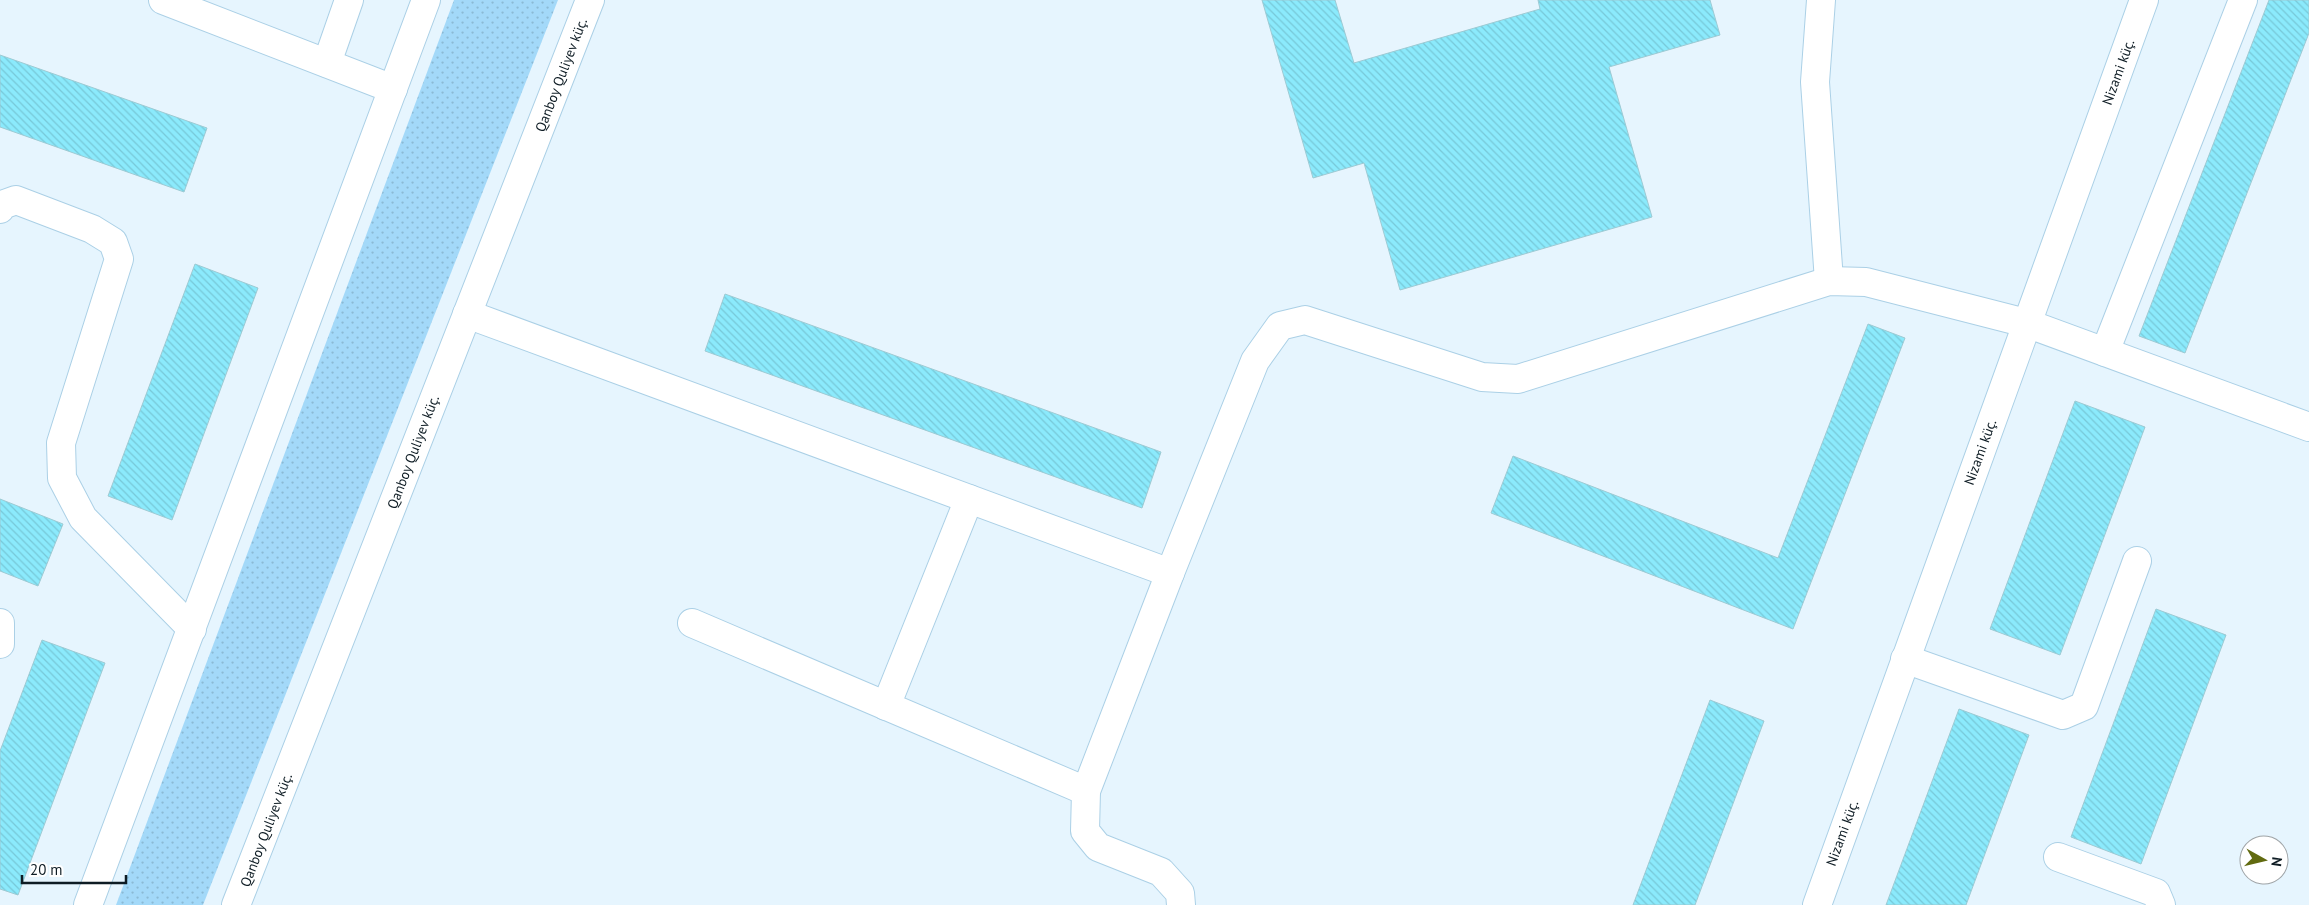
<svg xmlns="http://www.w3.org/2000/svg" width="2309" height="905" font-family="'PT Sans',sans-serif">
	<defs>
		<pattern id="grass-dots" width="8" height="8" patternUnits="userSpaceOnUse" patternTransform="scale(1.25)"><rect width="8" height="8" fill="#a3d9f9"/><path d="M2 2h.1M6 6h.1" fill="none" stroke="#8bbad5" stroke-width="1.8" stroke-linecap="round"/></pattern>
		<pattern id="building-back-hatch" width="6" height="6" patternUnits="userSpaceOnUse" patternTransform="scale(1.25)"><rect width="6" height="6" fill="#8beafc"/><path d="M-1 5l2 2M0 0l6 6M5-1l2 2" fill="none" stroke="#77c8d8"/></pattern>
	</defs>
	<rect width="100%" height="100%" fill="#e6f5fe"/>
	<!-- grass -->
	<polygon fill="url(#grass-dots)" points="454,0 558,0 203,905 116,905"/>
	<!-- building -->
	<g fill="url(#building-back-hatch)" stroke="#9dcad3">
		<polygon points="1262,0 1335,0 1354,63 1540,9 1538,0 1710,0 1720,35 1609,67 1652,217 1400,290 1364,163 1313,178"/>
		<polygon points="2269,0 2309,0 2309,33 2185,353 2139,336"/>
		<polygon points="0,55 207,128 184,192 0,127"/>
		<polygon points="195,264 258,288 172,520 108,496"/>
		<polygon points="725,294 1161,452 1142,508 705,351"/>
		<polygon points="1868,324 1905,338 1793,629 1491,513 1513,456 1778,558"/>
		<polygon points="2075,401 2145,427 2060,655 1990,629"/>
		<polygon points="0,499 63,524 38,586 0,571"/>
		<polygon points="2156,609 2226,635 2141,864 2071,837"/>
		<polygon points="42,640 105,663 18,895 0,889 0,751"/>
		<polygon points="1710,700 1764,721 1695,905 1633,905"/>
		<polygon points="1959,709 2029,735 1966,905 1886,905"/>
	</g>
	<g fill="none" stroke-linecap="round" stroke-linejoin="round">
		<!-- minor casing -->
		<g stroke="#abd0e6" stroke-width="30">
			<g id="minor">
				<polyline points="163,0 393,89"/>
				<polyline points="1821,0 1815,82 1829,281"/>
				<polyline points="327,63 349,0"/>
				<polyline points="0,209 2,205 16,200 92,229 113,242 119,259 61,443 62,478 83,518 192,629"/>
				<polyline points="467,314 1170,573 1255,361 1280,326 1305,320 1482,377 1518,379 1829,281 1866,282 2026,323 2309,427"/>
				<polyline points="2105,352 2243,0"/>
				<polyline points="1170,573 1086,791 1085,831 1098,847 1161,872 1180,893 1181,905"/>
				<polyline points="0,623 0,644"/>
				<polyline points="692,623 1086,791"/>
				<polyline points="1905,659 2063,715 2084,706 2137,561"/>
				<polyline points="886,706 969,499"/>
				<polyline points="2058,857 2156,893 2161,905"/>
				<polyline points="88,905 426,0"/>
				<polyline points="236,905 590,0"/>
			</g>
		</g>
		<!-- major casing -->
		<g stroke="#abd0e6" stroke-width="30">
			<polyline id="major" points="1817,905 2144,0"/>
		</g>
		<!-- minor -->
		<use href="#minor" stroke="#fff" stroke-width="28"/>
		<!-- major -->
		<use href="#major" stroke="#fff" stroke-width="28"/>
	</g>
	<g text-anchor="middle" stroke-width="4" stroke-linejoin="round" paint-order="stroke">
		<!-- street labels -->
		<g font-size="14" fill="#0e1c24" stroke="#fff">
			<text transform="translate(2118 72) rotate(-70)" y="5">Nizami küç.</text>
			<text transform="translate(561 75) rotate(-69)" y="5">Qanboy Quliyev küç.</text>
			<text transform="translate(413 452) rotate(-69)" y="5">Qanboy Quliyev küç.</text>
			<text transform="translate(1980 452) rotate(-70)" y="5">Nizami küç.</text>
			<text transform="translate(266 830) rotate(-69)" y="5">Qanboy Quliyev küç.</text>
			<text transform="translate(1842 833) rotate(-70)" y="5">Nizami küç.</text>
		</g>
	</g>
	<!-- north arrow -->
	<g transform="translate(2264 860) rotate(98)"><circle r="24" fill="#ffffff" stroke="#9fa4a7"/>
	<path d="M0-4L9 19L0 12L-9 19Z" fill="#616a10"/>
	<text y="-8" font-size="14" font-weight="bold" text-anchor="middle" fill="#0e1c24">N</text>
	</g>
	<!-- scale -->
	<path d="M22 875v8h104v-8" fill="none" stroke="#0e1c24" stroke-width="2.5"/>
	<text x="30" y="875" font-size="15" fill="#0e1c24" stroke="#ffffff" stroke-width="4" paint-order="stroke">20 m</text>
</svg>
